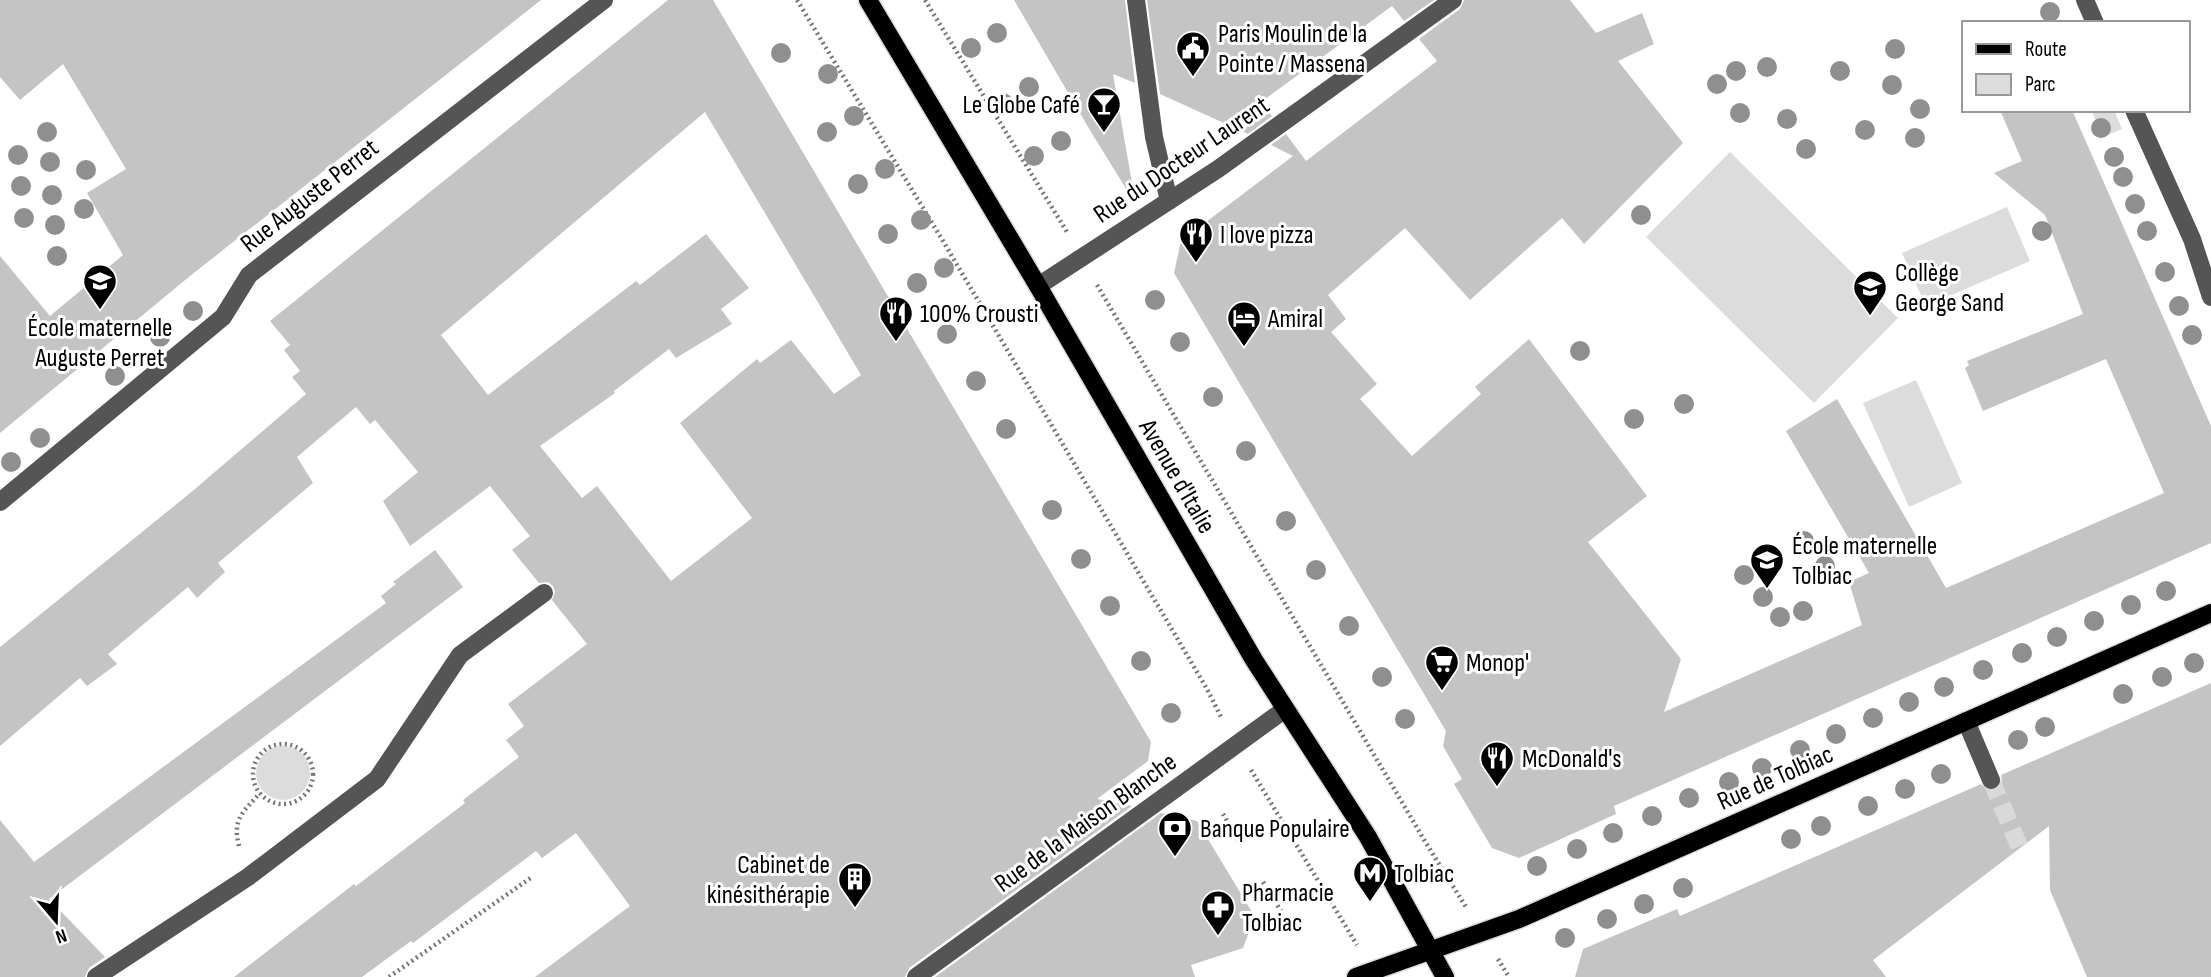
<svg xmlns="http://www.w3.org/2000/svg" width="2211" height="977" font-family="'Sofia Sans Condensed',sans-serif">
	<rect width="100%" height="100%" fill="#fff"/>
	<!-- green -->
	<g fill="#dcdcdc">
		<polygon points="2091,110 2114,110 2122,129 2103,137"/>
		<polygon points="1730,152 1898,318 1814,403 1646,237"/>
		<polygon points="2007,207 2030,261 1926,306 1902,253"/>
		<polygon points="1916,380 1962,483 1909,507 1863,403"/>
		<circle cx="283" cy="773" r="27"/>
	</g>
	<!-- building -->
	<g fill="#c4c4c4" fill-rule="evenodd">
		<polygon points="0,0 541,0 190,276 0,433 0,256 50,316 123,255 87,193 126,169 63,64 20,100 0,77"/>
		<path d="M668 0H713L1151 742 1148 761 1097 799 1132 806 909 968 905 977H535L630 906 576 833 542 858 536 851 413 943 411 941 362 977H234L354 884 356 886 465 803 463 800 519 757 506 740 524 726 508 704 587 644 552 600 555 592 553 586 548 582 539 583 512 550 530 536 490 486 410 546 383 501 418 472 375 420 370 424 356 407 297 457 313 483 218 563 225 572 197 598 188 587 108 654 117 664 87 686 80 678 0 746V647L189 494 306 394 292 377 300 371 284 350 290 345 270 321ZM705 112 861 375 834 394 791 340 760 363 757 359 680 423 752 518 671 581 597 486 582 498 540 446 615 393 614 391 669 349 676 358 732 324 721 309 749 288 706 234 640 285 636 281 488 395 441 335Z"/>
		<polygon points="1014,0 1125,0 1135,83 1113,74 1135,200 1133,200 1091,132"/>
		<polygon points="1147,0 1434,0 1404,21 1392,6 1261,102 1272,116 1248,134 1160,94"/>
		<polygon points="1464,0 1570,0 1596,33 1642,13 1654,44 1618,61 1683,143 1584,244 1562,218 1470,300 1405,228 1328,295 1346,319 1331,332 1377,384 1360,399 1412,456 1481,394 1475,387 1529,339 1647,496 1588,542 1681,659 1664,712 1862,625 1849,582 1869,573 1786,431 1837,399 1946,588 2164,493 2106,359 1983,411 1965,368 1969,365 1967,361 2083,314 2045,215 1994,173 2022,161 2000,110 2072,110 2211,426 2211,543 1614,806 1616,814 1519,858 1492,848 1454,784 1462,779 1443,746 1446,731 1174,273 1181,241 1293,156 1271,145 1286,134 1306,161 1437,61 1419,39 1460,9"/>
		<polygon points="435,550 463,587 49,899 105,957 89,968 85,977 0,977 0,820 34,862 386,603 381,596 396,584 393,582"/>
		<polygon points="2211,683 2211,977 2087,977 2050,890 2049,826 1873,960 1886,977 1575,977 1583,949 1677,909 1680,916 1981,784 1989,791 1996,790 2002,782 2001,775"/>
		<polygon points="1161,813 1197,821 1255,917 1243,948 1191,965 1195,977 935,977"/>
	</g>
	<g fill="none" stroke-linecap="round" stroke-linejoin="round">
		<!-- minor-tunnel -->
		<polyline stroke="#d9d9d9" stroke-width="18" stroke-dasharray="18 9" stroke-linecap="butt" points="1991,780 2020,848"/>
		<!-- major casing -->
		<g stroke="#dbdbdb" stroke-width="21">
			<g id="major">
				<polyline points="868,0 1038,286 1254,660 1368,837 1445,977"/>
				<polyline points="1356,977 1519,919 2211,613"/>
			</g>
		</g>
		<!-- path -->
		<g stroke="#777" stroke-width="4.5" stroke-dasharray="2 3.5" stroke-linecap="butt">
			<polyline points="797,0 943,241 1207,689 1222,719"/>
			<polyline points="925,0 1067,232"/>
			<polyline points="1097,285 1426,843 1466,907"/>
			<circle cx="283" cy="774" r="30"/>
			<polyline points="1251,770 1357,945"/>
			<polyline points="1223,814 1240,843"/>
			<path d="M239 846C232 819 243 812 260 793"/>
			<polyline points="1263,882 1281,911"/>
			<polyline points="1498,959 1509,977"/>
			<polyline points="389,977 532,877"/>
		</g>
		<!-- minor -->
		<g stroke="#555" stroke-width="18">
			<polyline points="1136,0 1154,137 1169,201"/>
			<polyline points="2085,0 2095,23"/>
			<polyline points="2134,110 2192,239 2211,297"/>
			<polyline points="1038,286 1218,169 1453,0"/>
			<polyline points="0,502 223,317 249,275 604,0"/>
			<polyline points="1966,721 1991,780"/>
			<polyline points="96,977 248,877 377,779 460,655 544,593"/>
			<polyline points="916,977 1284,710"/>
		</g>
		<!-- major -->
		<use href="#major" stroke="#000" stroke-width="18"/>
	</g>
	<!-- trees -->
	<g fill="#8f8f8f">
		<circle cx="2050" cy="12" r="10"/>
		<circle cx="997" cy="33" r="10"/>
		<circle cx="971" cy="48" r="10"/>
		<circle cx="1895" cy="49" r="10"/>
		<circle cx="781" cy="53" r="10"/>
		<circle cx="1767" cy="67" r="10"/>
		<circle cx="1736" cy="71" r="10"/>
		<circle cx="1840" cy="71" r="10"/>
		<circle cx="828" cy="74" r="10"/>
		<circle cx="1717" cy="84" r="10"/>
		<circle cx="1892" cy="85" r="10"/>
		<circle cx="1029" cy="87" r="10"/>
		<circle cx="1003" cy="103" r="10"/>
		<circle cx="1920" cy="109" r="10"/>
		<circle cx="1740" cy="113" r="10"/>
		<circle cx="854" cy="116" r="10"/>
		<circle cx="1787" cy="119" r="10"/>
		<circle cx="2101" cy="128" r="10"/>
		<circle cx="1865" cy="130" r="10"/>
		<circle cx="47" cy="132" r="10"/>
		<circle cx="827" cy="132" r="10"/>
		<circle cx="1915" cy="138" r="10"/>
		<circle cx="1061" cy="141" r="10"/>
		<circle cx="1806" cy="149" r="10"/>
		<circle cx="18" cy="155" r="10"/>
		<circle cx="1034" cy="156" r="10"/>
		<circle cx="2114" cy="157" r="10"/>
		<circle cx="50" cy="162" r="10"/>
		<circle cx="885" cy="169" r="10"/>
		<circle cx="86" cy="170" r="10"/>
		<circle cx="2123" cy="177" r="10"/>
		<circle cx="858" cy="184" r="10"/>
		<circle cx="21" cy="186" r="10"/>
		<circle cx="52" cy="195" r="10"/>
		<circle cx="2135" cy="204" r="10"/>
		<circle cx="84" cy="209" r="10"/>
		<circle cx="1641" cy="215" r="10"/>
		<circle cx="24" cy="218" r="10"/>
		<circle cx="921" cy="220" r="10"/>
		<circle cx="55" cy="225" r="10"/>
		<circle cx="2042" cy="231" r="10"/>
		<circle cx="2147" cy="231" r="10"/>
		<circle cx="888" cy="234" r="10"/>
		<circle cx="57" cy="256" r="10"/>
		<circle cx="944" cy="268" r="10"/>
		<circle cx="2165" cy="272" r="10"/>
		<circle cx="917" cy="283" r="10"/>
		<circle cx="1155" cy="300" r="10"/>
		<circle cx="2179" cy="306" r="10"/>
		<circle cx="193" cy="311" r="10"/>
		<circle cx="947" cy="334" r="10"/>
		<circle cx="2192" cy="335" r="10"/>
		<circle cx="160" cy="337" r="10"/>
		<circle cx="1180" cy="342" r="10"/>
		<circle cx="1580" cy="351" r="10"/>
		<circle cx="115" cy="376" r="10"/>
		<circle cx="976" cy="381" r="10"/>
		<circle cx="1213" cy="397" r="10"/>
		<circle cx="1684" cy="404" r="10"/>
		<circle cx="1634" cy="419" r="10"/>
		<circle cx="1006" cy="429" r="10"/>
		<circle cx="40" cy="438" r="10"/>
		<circle cx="1246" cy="451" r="10"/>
		<circle cx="11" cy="462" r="10"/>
		<circle cx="1052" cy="510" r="10"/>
		<circle cx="1286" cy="521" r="10"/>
		<circle cx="1804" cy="541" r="10"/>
		<circle cx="1081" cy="559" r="10"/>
		<circle cx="1825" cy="566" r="10"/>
		<circle cx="1316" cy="570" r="10"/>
		<circle cx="1744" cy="575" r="10"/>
		<circle cx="2166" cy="591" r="10"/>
		<circle cx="1763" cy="597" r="10"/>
		<circle cx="2131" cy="605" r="10"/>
		<circle cx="1110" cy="606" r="10"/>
		<circle cx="1803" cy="611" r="10"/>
		<circle cx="1780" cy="617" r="10"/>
		<circle cx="2094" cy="621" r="10"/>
		<circle cx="1349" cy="626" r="10"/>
		<circle cx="2057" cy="637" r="10"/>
		<circle cx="2022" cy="653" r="10"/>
		<circle cx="1141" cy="661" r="10"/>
		<circle cx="2194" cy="663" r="10"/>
		<circle cx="1983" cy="670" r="10"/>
		<circle cx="1382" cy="677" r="10"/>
		<circle cx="2162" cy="677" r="10"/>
		<circle cx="1944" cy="687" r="10"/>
		<circle cx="2123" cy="694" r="10"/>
		<circle cx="1909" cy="702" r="10"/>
		<circle cx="1171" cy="713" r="10"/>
		<circle cx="1873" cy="718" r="10"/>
		<circle cx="1405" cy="719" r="10"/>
		<circle cx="2045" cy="727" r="10"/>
		<circle cx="1836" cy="734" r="10"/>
		<circle cx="2018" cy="740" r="10"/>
		<circle cx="1800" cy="750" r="10"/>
		<circle cx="1762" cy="768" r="10"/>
		<circle cx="1941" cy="774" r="10"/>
		<circle cx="1729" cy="782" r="10"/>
		<circle cx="1905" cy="789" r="10"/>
		<circle cx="1689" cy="798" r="10"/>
		<circle cx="1868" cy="806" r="10"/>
		<circle cx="1652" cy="816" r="10"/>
		<circle cx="1821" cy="826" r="10"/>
		<circle cx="1613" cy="833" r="10"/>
		<circle cx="1791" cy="839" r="10"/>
		<circle cx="1577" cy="849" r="10"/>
		<circle cx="1537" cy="866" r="10"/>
		<circle cx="1683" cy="888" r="10"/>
		<circle cx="1644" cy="904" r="10"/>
		<circle cx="1607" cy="919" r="10"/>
		<circle cx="1565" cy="938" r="10"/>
	</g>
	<!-- icons -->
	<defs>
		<g id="civic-pin" transform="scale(1.75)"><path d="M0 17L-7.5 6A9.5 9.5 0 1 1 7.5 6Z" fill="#000" stroke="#fff"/><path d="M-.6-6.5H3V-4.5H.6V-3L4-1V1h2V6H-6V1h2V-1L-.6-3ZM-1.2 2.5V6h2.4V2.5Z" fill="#fff"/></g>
		<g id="bar-pin" transform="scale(1.75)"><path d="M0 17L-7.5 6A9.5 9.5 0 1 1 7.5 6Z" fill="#000" stroke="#fff"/><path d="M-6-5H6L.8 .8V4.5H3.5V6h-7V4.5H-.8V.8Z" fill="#fff"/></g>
		<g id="restaurant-pin" transform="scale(1.75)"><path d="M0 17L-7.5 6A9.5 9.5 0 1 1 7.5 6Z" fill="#000" stroke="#fff"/><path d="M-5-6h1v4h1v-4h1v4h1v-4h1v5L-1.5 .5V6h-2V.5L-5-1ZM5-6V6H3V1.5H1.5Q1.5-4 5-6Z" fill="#fff"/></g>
		<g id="school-pin" transform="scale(1.75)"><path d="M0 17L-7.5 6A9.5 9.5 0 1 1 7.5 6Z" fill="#000" stroke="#fff"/><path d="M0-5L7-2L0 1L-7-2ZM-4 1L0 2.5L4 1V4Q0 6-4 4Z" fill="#fff"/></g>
		<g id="hotel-pin" transform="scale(1.75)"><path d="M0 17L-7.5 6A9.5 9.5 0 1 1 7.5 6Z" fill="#000" stroke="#fff"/><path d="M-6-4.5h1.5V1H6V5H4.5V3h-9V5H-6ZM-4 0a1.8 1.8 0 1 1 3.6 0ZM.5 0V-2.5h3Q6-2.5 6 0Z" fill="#fff"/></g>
		<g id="supermarket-pin" transform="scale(1.75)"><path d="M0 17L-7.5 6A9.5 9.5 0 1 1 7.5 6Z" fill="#000" stroke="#fff"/><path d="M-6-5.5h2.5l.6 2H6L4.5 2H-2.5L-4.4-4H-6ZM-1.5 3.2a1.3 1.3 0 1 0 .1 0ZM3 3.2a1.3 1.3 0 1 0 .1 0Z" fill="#fff"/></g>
		<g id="bank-pin" transform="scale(1.75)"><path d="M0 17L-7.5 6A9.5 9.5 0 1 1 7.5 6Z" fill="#000" stroke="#fff"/><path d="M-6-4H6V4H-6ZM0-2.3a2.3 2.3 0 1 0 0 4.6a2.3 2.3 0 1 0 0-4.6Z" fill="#fff"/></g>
		<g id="metro-pin" transform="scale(1.75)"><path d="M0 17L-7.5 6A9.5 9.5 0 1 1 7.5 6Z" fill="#000" stroke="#fff"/><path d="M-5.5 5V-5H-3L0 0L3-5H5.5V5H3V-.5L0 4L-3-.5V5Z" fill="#fff"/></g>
		<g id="building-pin" transform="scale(1.75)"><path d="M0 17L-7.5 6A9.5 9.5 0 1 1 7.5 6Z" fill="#000" stroke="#fff"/><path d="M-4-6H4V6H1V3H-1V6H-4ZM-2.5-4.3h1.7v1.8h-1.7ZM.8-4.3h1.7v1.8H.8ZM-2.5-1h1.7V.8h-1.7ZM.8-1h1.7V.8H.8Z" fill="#fff"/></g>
		<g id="pharmacy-pin" transform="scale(1.75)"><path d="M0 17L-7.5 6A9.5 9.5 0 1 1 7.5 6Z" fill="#000" stroke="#fff"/><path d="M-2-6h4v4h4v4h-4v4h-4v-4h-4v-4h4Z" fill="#fff"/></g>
	</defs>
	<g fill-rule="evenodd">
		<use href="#civic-pin" x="1193" y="48"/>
		<use href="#bar-pin" x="1104" y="104"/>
		<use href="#restaurant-pin" x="1196" y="234"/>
		<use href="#school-pin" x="100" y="281"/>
		<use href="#school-pin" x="1870" y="287"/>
		<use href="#restaurant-pin" x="896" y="313"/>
		<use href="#hotel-pin" x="1244" y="318"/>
		<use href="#school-pin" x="1767" y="560"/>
		<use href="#supermarket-pin" x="1442" y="662"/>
		<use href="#restaurant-pin" x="1497" y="758"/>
		<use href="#bank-pin" x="1175" y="828"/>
		<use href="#metro-pin" x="1370" y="873"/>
		<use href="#building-pin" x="855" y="879"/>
		<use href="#pharmacy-pin" x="1218" y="907"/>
	</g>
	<g text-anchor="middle" stroke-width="6" stroke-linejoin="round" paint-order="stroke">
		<!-- poi labels -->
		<g font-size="26" fill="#000" stroke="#fff" text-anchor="start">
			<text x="1218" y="42">Paris Moulin de la<tspan x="1218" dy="30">Pointe / Massena</tspan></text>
			<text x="1080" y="113" text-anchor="end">Le Globe Café</text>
			<text x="1220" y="243">I love pizza</text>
			<text x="1895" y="281">Collège<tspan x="1895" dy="30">George Sand</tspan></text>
			<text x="920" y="322">100% Crousti</text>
			<text x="1268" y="327">Amiral</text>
			<text x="100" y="336" text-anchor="middle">École maternelle<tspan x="100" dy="30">Auguste Perret</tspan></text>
			<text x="1792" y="554">École maternelle<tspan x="1792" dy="30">Tolbiac</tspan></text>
			<text x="1466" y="671">Monop'</text>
			<text x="1522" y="767">McDonald's</text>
			<text x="1200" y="837">Banque Populaire</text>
			<text x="830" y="873" text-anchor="end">Cabinet de<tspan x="830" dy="30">kinésithérapie</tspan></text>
			<text x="1394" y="882">Tolbiac</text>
			<text x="1242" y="901">Pharmacie<tspan x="1242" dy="30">Tolbiac</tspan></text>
		</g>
		<!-- street labels -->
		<g font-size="26" fill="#000" stroke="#fff">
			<text transform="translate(1181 159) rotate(-34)" y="9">Rue du Docteur Laurent</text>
			<text transform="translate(309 195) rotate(-38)" y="9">Rue Auguste Perret</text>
			<text transform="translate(1178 476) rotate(60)" y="9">Avenue d'Italie</text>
			<text transform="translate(1775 777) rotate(-24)" y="9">Rue de Tolbiac</text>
			<text transform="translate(1085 822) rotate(-36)" y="9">Rue de la Maison Blanche</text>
		</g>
	</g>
	<!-- legend -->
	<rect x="1962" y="21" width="228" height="91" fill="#ffffff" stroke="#999999" stroke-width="2"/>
	<rect x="1976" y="44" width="35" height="10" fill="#000000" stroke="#999999" stroke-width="2"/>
	<text x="2025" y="56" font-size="21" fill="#000000">Route</text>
	<rect x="1976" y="74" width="35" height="21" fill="#dcdcdc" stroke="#999999" stroke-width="2"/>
	<text x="2025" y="91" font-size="21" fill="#000000">Parc</text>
	<!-- north arrow -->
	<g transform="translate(56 921) rotate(161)" stroke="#ffffff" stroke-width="5" paint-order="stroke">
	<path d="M0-5L12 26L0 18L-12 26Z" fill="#000000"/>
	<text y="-10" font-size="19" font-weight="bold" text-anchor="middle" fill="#000000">N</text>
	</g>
</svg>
